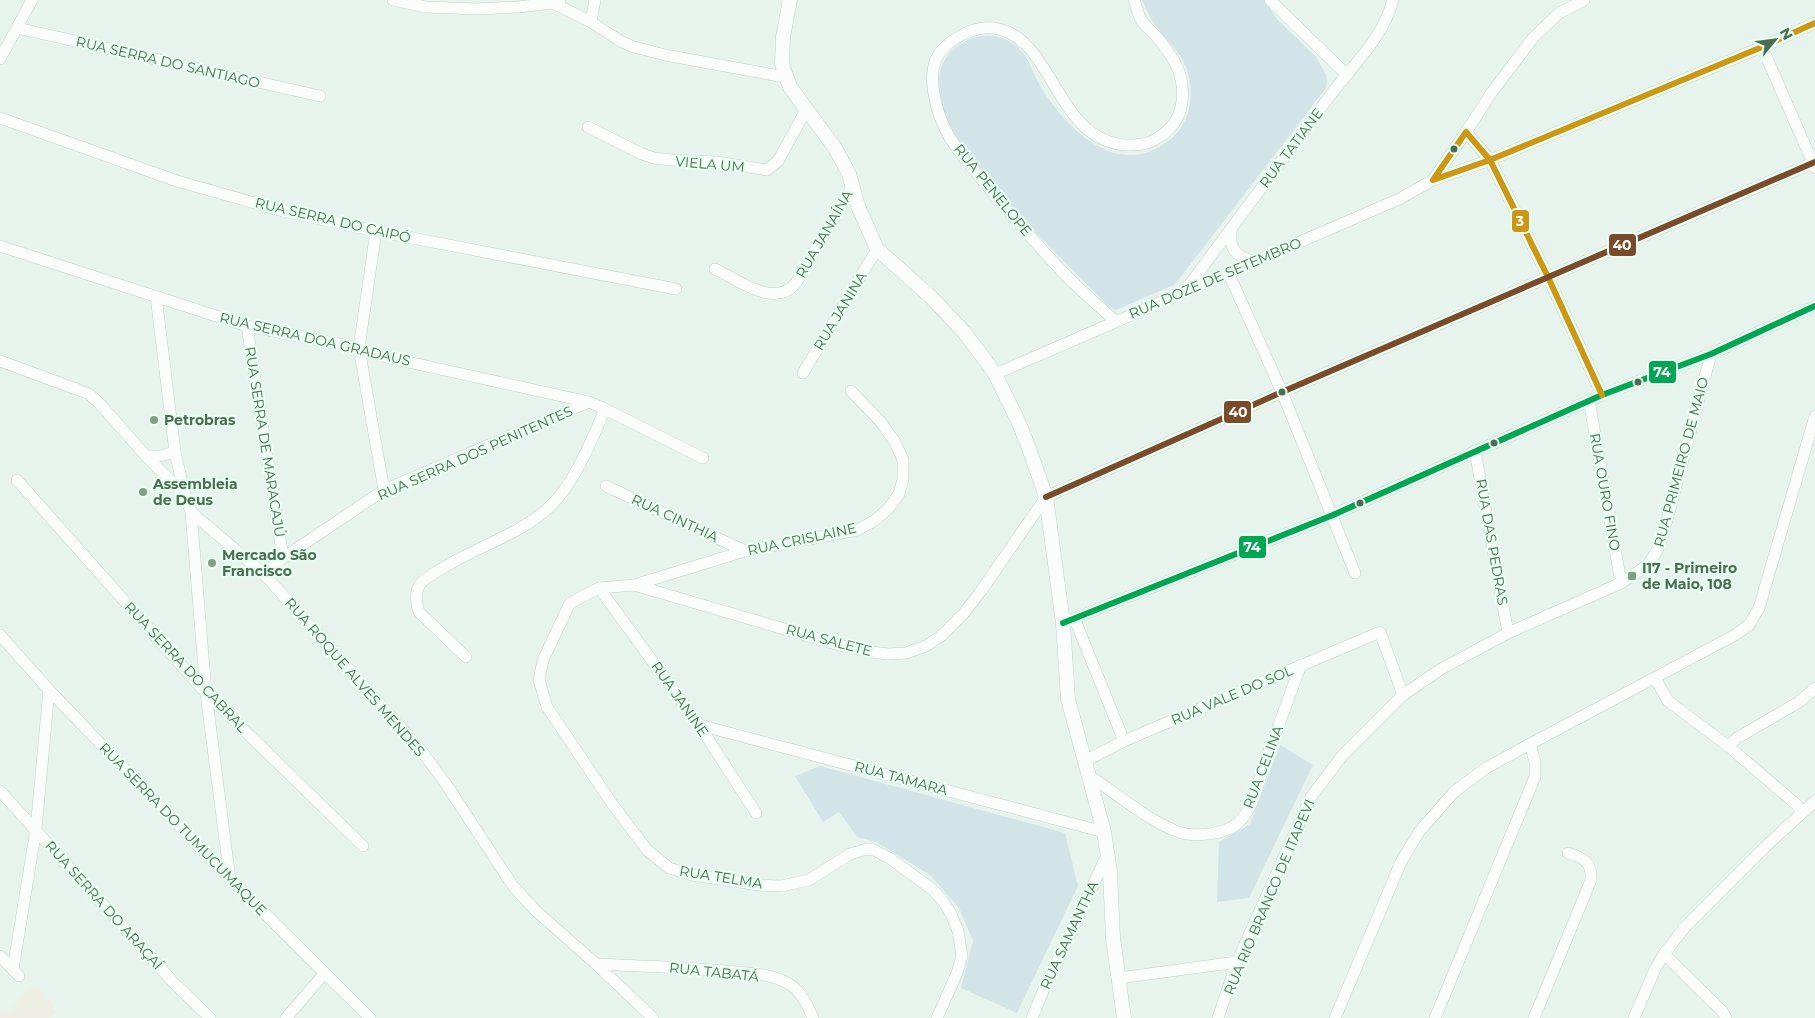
<svg xmlns="http://www.w3.org/2000/svg" width="1815" height="1018" font-family="Montserrat,sans-serif">
	<rect width="100%" height="100%" fill="#e7f4ed"/>
	<!-- education -->
	<polygon fill="#efeee5" points="34,986 36,988 38,987 45,995 43,997 45,1001 48,999 55,1007 53,1009 56,1012 49,1018 0,1018 0,1013 4,1010 6,1013 18,1003 17,1000"/>
	<!-- green -->
	<g fill="#d3e4e9">
		<path d="M1142 0H1264L1278 20 1315 56 1326 74 1327 81 1326 88 1180 278 1174 285 1116 310 1110 308C1066 262 1018 218 978 168 970 157 959 147 952 135 949 129 948 123 946 117 936 91 933 62 959 45 973 35 991 33 1007 40 1025 48 1030 66 1038 82 1055 112 1089 153 1127 155 1145 156 1162 148 1175 135 1195 114 1195 81 1181 57 1175 48 1168 41 1161 33 1153 23 1147 12 1142 0Z"/>
		<polygon points="1280,745 1313,765 1249,898 1217,902 1219,842 1250,824"/>
		<polygon points="820,766 1065,833 1078,886 1017,1013 961,988 973,941 959,908 930,875 876,842 857,837 839,812 823,822 795,776"/>
	</g>
	<g fill="none" stroke-linecap="round" stroke-linejoin="round">
		<!-- minor casing -->
		<g stroke="#c3d1c8" stroke-width="12">
			<g id="minor">
				<polyline points="393,0 426,7 476,9 518,7 553,3 560,0"/>
				<polyline points="1270,0 1346,74"/>
				<polyline points="553,3 591,22 622,42 634,47 665,55 785,77"/>
				<polyline points="591,22 595,0"/>
				<polyline points="17,28 320,96"/>
				<polyline points="1762,47 1815,168"/>
				<polyline points="0,59 32,0"/>
				<polyline points="0,118 177,181 283,211 376,231 676,289"/>
				<polyline points="588,127 642,154 654,158 672,160 717,162 767,170 778,161 806,110"/>
				<polyline points="1466,132 1492,92 1533,38 1559,13 1584,0"/>
				<path d="M1231 229C1229 248 1234 255 1252 261"/>
				<polyline points="376,231 359,348 384,490"/>
				<polyline points="0,246 247,326 359,348 390,358 589,402 605,409 703,458"/>
				<path d="M715 269C738 280 775 309 796 283L853 186"/>
				<polyline points="1228,272 1282,392 1355,573"/>
				<path d="M1184 292C1232 227 1281 162 1329 97 1352 66 1383 38 1393 0"/>
				<polyline points="156,296 175,452 185,495"/>
				<path d="M1115 321C1096 303 1075 286 1058 267 1040 248 1023 228 1006 208 988 187 965 161 950 138 937 116 921 67 945 47 958 35 976 26 994 28 1055 37 1054 140 1126 145 1136 145 1147 145 1156 139 1170 131 1180 119 1182 102 1185 73 1174 58 1156 36 1151 31 1144 25 1140 18 1138 13 1136 6 1134 0"/>
				<polyline points="247,326 283,558"/>
				<polyline points="0,361 79,390 89,394 99,403 146,456 185,495 191,512 264,574 420,749 446,784 513,886 535,910 596,964 653,1018"/>
				<polyline points="803,373 877,249"/>
				<polyline points="995,374 1399,199 1433,180"/>
				<polyline points="851,391 880,421 895,442 903,460 903,479 899,494 888,509 874,521 857,530 745,551 634,585 599,588 570,603 543,660 539,680 547,707 613,805 647,850 669,868 692,875 759,885 781,886 809,880 850,854 867,849 874,850 891,859 933,890 943,901 951,914 958,931 962,956 957,973 937,1018"/>
				<polyline points="1602,395 1548,277 1490,160 1466,132 1433,180 1490,160 1762,47 1815,23"/>
				<polyline points="1589,400 1621,583"/>
				<polyline points="1475,451 1508,633"/>
				<polyline points="146,456 160,456 175,452"/>
				<polyline points="17,480 206,693 363,846"/>
				<polyline points="606,486 745,551"/>
				<polyline points="191,512 206,693 230,879"/>
				<polyline points="264,574 283,558 384,490 589,402"/>
				<polyline points="634,585 839,645 871,652 889,654 906,653 926,646 941,636 964,613 981,591 1046,497 1282,392 1815,162"/>
				<polyline points="599,588 699,725 756,813"/>
				<polyline points="1075,620 1124,741"/>
				<polyline points="1063,623 1333,515 1602,395 1711,354 1815,306"/>
				<polyline points="0,635 49,690 230,879 370,1018"/>
				<path d="M466 657 419 612C416 603 414 592 421 583 426 577 436 572 443 568 476 547 516 536 546 510 572 489 592 440 605 409"/>
				<polyline points="1655,678 1668,701 1728,746 1797,805 1802,812"/>
				<polyline points="699,725 1104,832"/>
				<polyline points="1728,746 1737,738 1799,702 1815,688"/>
				<polyline points="1085,761 1124,741 1380,632 1403,695"/>
				<path d="M1090 776C1117 794 1146 819 1176 831 1193 838 1224 835 1238 823 1256 806 1259 776 1268 754 1279 724 1290 695 1301 665"/>
				<polyline points="0,791 174,983 210,1018"/>
				<polyline points="1664,954 1723,1012 1726,1018"/>
				<polyline points="0,956 19,976"/>
				<path d="M596 964C639 966 683 967 726 971 746 973 772 973 789 984 801 991 808 1006 813 1018"/>
				<polyline points="13,969 36,829 49,690"/>
				<polyline points="1119,978 1237,962"/>
				<polyline points="286,1018 324,974"/>
				<polyline points="1032,1018 1044,989 1108,853"/>
				<polyline points="1218,1018 1237,962 1311,797 1342,756 1403,695 1441,669 1508,633 1621,583 1648,565 1657,551 1663,535 1711,354"/>
				<polyline points="1335,1018 1401,862 1419,832 1454,792 1486,768 1530,744 1735,635 1749,625 1759,608 1815,416"/>
				<polyline points="1435,1018 1535,777 1535,762 1530,744"/>
				<path d="M1534 1018 1591 880C1592 862 1584 858 1568 853"/>
				<polyline points="1634,1018 1655,969 1664,954 1685,927 1764,848 1815,801"/>
			</g>
		</g>
		<!-- tertiary casing -->
		<g stroke="#c3d1c8" stroke-width="15">
			<polyline id="tertiary" points="790,0 783,37 782,64 790,87 835,148 849,174 858,206 877,249 931,297 964,332 983,357 995,374 1019,423 1030,451 1046,497 1063,623 1068,699 1104,832 1110,872 1113,938 1124,1018"/>
		</g>
		<!-- minor -->
		<use href="#minor" stroke="#fbfdfc" stroke-width="11"/>
		<!-- tertiary -->
		<use href="#tertiary" stroke="#fbfdfc" stroke-width="14"/>
		<!-- bus-1 casing -->
		<g stroke="#e8fdf1" stroke-width="10">
			<polyline id="bus-1" points="1063,623 1333,515 1602,395 1711,354 1815,306"/>
		</g>
		<!-- bus-2 casing -->
		<g stroke="#e8fdf1" stroke-width="10">
			<polyline id="bus-2" points="1602,395 1548,277 1490,160 1466,132 1433,180 1490,160 1762,47 1815,23"/>
		</g>
		<!-- bus-3 casing -->
		<g stroke="#e8fdf1" stroke-width="10">
			<polyline id="bus-3" points="1046,497 1282,392 1815,162"/>
		</g>
		<!-- bus-1 -->
		<use href="#bus-1" stroke="#00a651" stroke-width="6"/>
		<!-- bus-2 -->
		<use href="#bus-2" stroke="#cc9814" stroke-width="6"/>
		<!-- bus-3 -->
		<use href="#bus-3" stroke="#7a4b2a" stroke-width="6"/>
	</g>
	<!-- markers -->
	<g fill="#4b6e52" stroke="#e8fdf1" stroke-width="2">
		<circle cx="1454" cy="149" r="4.5"/>
		<circle cx="1638" cy="382" r="4.5"/>
		<circle cx="1282" cy="392" r="4.5"/>
		<circle cx="1494" cy="443" r="4.5"/>
		<circle cx="1360" cy="503" r="4.5"/>
	</g>
	<g fill="#829d88" stroke="#e8fdf1" stroke-width="2">
		<circle cx="154" cy="420" r="5"/>
		<circle cx="143" cy="492" r="5"/>
		<circle cx="212" cy="563" r="5"/>
		<rect x="1627" y="571" width="10" height="10" rx="2.5"/>
	</g>
	<g text-anchor="middle" stroke-width="4.5" stroke-linejoin="round" paint-order="stroke">
		<!-- street labels -->
		<g font-size="14" fill="#4b6e52" stroke="#e8fdf1">
			<text transform="translate(168 62) rotate(13)" y="5">RUA SERRA DO SANTIAGO</text>
			<text transform="translate(1291 148) rotate(-53)" y="5">RUA TATIANE</text>
			<text transform="translate(710 164) rotate(5)" y="5">VIELA UM</text>
			<text transform="translate(993 190) rotate(51)" y="5">RUA PENELOPE</text>
			<text transform="translate(333 220) rotate(13)" y="5">RUA SERRA DO CAIPÓ</text>
			<text transform="translate(824 234) rotate(-60)" y="5">RUA JANAÍNA</text>
			<text transform="translate(1215 278) rotate(-23)" y="5">RUA DOZE DE SETEMBRO</text>
			<text transform="translate(840 311) rotate(-59)" y="5">RUA JANINA</text>
			<text transform="translate(315 339) rotate(13)" y="5">RUA SERRA DOA GRADAUS</text>
			<text transform="translate(265 442) rotate(81)" y="5">RUA SERRA DE MARACAJÚ</text>
			<text transform="translate(475 453) rotate(-24)" y="5">RUA SERRA DOS PENITENTES</text>
			<text transform="translate(1681 462) rotate(-75)" y="5">RUA PRIMEIRO DE MAIO</text>
			<text transform="translate(1605 492) rotate(80)" y="5">RUA OURO FINO</text>
			<text transform="translate(675 518) rotate(25)" y="5">RUA CINTHIA</text>
			<text transform="translate(802 539) rotate(-12)" y="5">RUA CRISLAINE</text>
			<text transform="translate(1492 542) rotate(80)" y="5">RUA DAS PEDRAS</text>
			<text transform="translate(829 640) rotate(15)" y="5">RUA SALETE</text>
			<text transform="translate(186 667) rotate(47)" y="5">RUA SERRA DO CABRAL</text>
			<text transform="translate(355 677) rotate(49)" y="5">RUA ROQUE ALVES MENDES</text>
			<text transform="translate(1232 695) rotate(-23)" y="5">RUA VALE DO SOL</text>
			<text transform="translate(680 699) rotate(55)" y="5">RUA JANINE</text>
			<text transform="translate(1263 767) rotate(-69)" y="5">RUA CELINA</text>
			<text transform="translate(901 778) rotate(15)" y="5">RUA TAMARA</text>
			<text transform="translate(183 829) rotate(46)" y="5">RUA SERRA DO TUMUCUMAQUE</text>
			<text transform="translate(721 877) rotate(9)" y="5">RUA TELMA</text>
			<text transform="translate(1269 897) rotate(-67)" y="5">RUA RIO BRANCO DE ITAPEVI</text>
			<text transform="translate(104 905) rotate(48)" y="5">RUA SERRA DO ARAÇAÍ</text>
			<text transform="translate(1069 935) rotate(-65)" y="5">RUA SAMANTHA</text>
			<text transform="translate(714 972) rotate(6)" y="5">RUA TABATÁ</text>
		</g>
		<!-- poi labels -->
		<g font-size="14" font-weight="bold" fill="#4b6e52" stroke="#e8fdf1" text-anchor="start">
			<text x="164" y="425">Petrobras</text>
			<text x="153" y="489">Assembleia<tspan x="153" dy="16">de Deus</tspan></text>
			<text x="222" y="560">Mercado São<tspan x="222" dy="16">Francisco</tspan></text>
			<text x="1642" y="573">I17 - Primeiro<tspan x="1642" dy="16">de Maio, 108</tspan></text>
		</g>
	</g>
	<g stroke="#e8fdf1" stroke-width="2">
		<rect x="1511" y="209" width="19" height="24" rx="5" fill="#cc9814"/>
		<rect x="1608" y="233" width="29" height="24" rx="5" fill="#7a4b2a"/>
		<rect x="1648" y="360" width="29" height="24" rx="5" fill="#00a651"/>
		<rect x="1223" y="400" width="29" height="24" rx="5" fill="#7a4b2a"/>
		<rect x="1238" y="535" width="29" height="24" rx="5" fill="#00a651"/>
	</g>
	<g font-size="14" text-anchor="middle" font-weight="bold" fill="#fff">
		<text x="1520" y="226">3</text>
		<text x="1622" y="250">40</text>
		<text x="1662" y="377">74</text>
		<text x="1238" y="417">40</text>
		<text x="1252" y="552">74</text>
	</g>
	<!-- north arrow -->
	<g transform="translate(1775 40) rotate(61)" stroke="#e8fdf1" stroke-width="4" paint-order="stroke">
	<path d="M0-4L9 19L0 12L-9 19Z" fill="#4b6e52"/>
	<text y="-8" font-size="14" font-weight="bold" text-anchor="middle" fill="#4b6e52">N</text>
	</g>
</svg>
